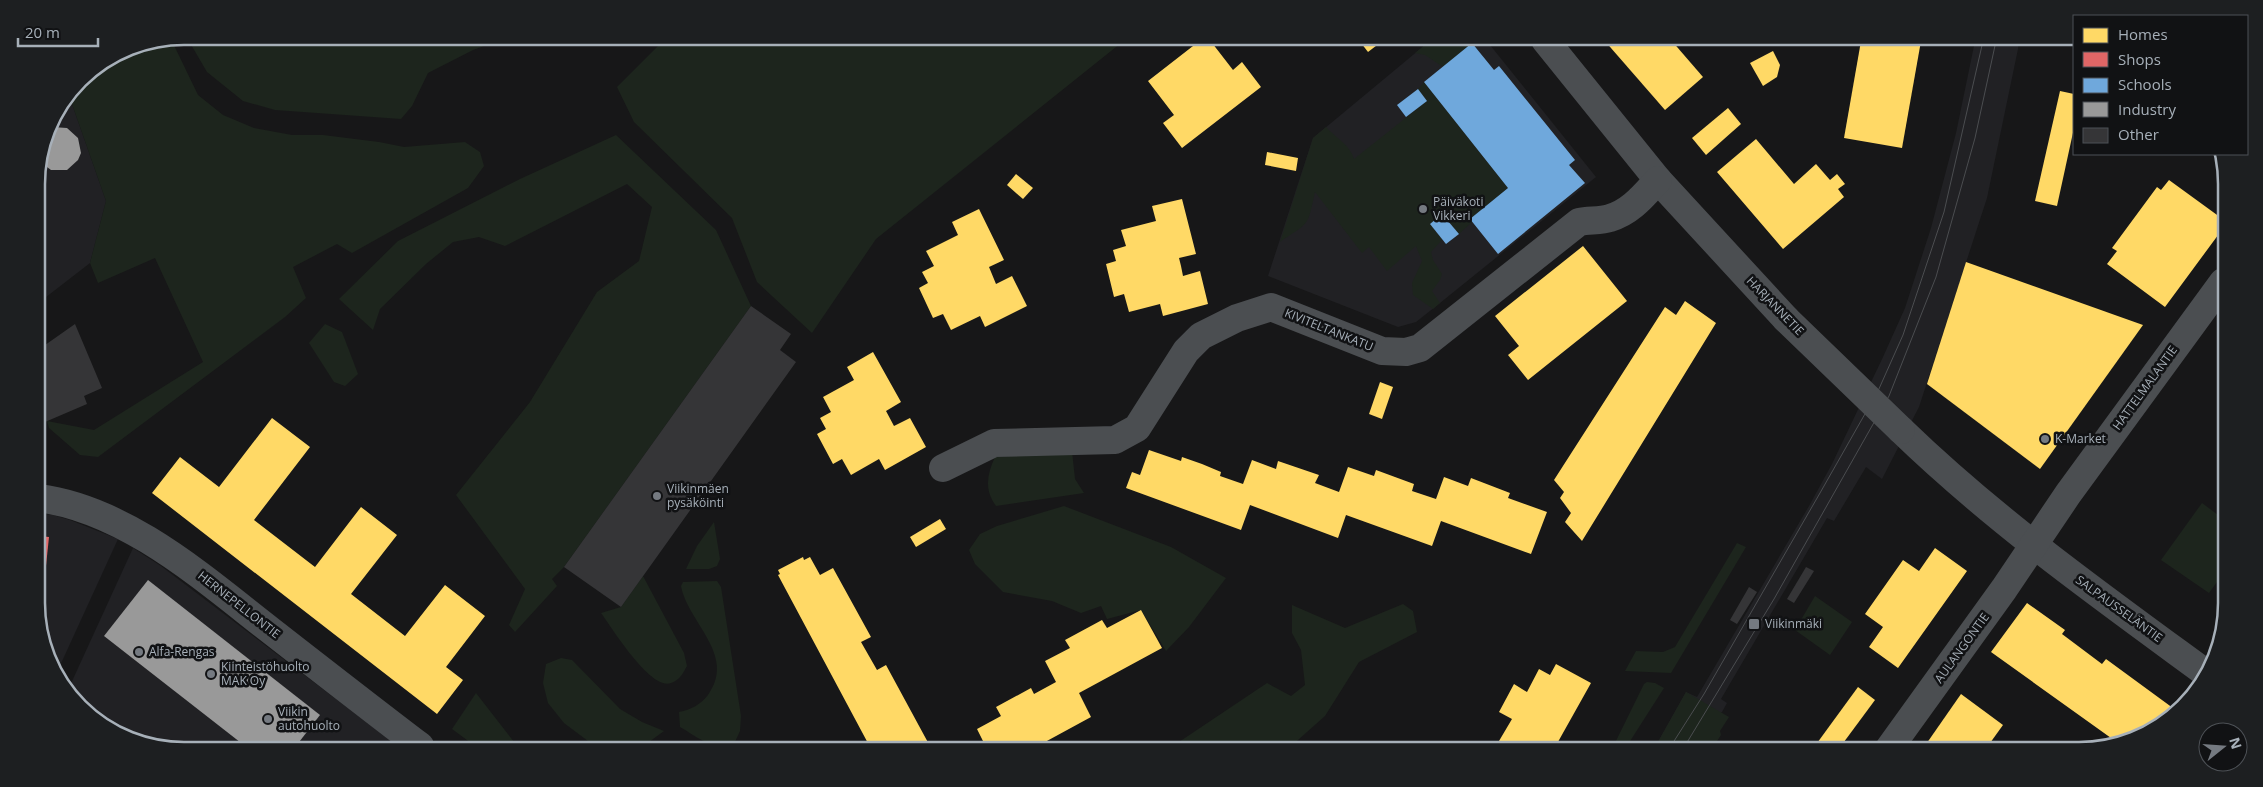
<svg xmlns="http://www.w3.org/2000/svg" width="2263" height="787" font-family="'Open Sans',sans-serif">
	<rect width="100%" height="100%" fill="#171718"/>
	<!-- built -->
	<g fill="#212124">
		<polygon points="1431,40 1486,40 1596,177 1440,303 1416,322 1398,327 1268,276 1313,138"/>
		<polygon points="1975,41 2019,41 2018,49 1987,198 1919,407 1882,479 1866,467 1834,521 1827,518 1721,699 1727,703 1722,712 1654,749 1686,692 1697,697 1809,506 1832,464 1883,357 1905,308 1931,228 1956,133"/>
		<polygon points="66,101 72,104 106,201 90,263 37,304 37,175 48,127"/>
		<polygon points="38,513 53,515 70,520 118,539 58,670 39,631"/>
		<polygon points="133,548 161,566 398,746 146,746 73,700 68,690"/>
	</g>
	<!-- green -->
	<g fill="#1d251d">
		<polygon points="186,36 509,37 473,50 428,73 412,106 401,119 275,110 243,101 207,72"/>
		<polygon points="666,38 1126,39 876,239 812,333 757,282 732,218 634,122 617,87"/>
		<polygon points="171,39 198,95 223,115 254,128 292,135 323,135 379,142 404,147 465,142 480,152 484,166 468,188 352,253 337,244 293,267 306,298 285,317 98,457 80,455 49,428 47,421 94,430 203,362 155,258 98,283 90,263 106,201 72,104 66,101 80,79 128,47"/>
		<polygon points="1431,40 1476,40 1443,67 1425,55 1415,53"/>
		<path d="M1424 82 1508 188 1470 219 1472 222 1459 234 1443 214 1430 224 1442 240 1431 252 1433 260 1442 274 1440 280 1432 291 1440 303 1433 309 1413 295 1412 283 1422 261 1416 246 1387 271 1369 247 1362 253 1315 192C1307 227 1311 221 1280 242L1313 138 1326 127C1336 138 1350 145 1354 159L1427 101 1418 89Z"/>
		<polygon points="616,135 716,230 751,306 564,567 552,579 557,586 515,632 509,625 525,589 456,495 530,402 597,292 639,261 652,207 627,184 505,246 479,237 453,242 426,264 380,309 373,330 339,299 398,241 520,179"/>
		<polygon points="325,324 342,332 358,374 345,386 334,382 309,343"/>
		<path d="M1072 451 1075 479 1084 493 996 506C984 490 987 474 995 457Z"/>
		<polygon points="2202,503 2222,518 2222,575 2209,593 2161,560"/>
		<polygon points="1064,506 1171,547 1226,578 1189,627 1166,651 1141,610 1107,619 1101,606 1081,613 1052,601 1003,592 975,564 969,550 980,534 997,526"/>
		<polygon points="714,522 720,559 717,566 709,569 686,569 697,546"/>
		<polygon points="1737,543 1746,547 1671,673 1625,671 1636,651 1663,652 1675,647"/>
		<path d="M643 576 684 653 687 666C683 673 680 680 671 683 651 691 612 628 601 613L621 607Z"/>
		<path d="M717 581 721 587 741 716 740 731 734 744C713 751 699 738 680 727L679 712C691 710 701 704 708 695 737 655 688 623 681 586L683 582Z"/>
		<polygon points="1815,596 1852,622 1830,655 1795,630"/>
		<polygon points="1403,604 1413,611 1417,632 1359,662 1325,716 1289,748 1170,748 1267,683 1291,696 1305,685 1301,650 1292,633 1292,605 1345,628"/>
		<polygon points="561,658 572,660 620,709 642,722 664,731 642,747 596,747 564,723 548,703 543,683 546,664"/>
		<polygon points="1647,682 1655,683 1664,688 1625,749 1612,749 1644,684"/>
		<polygon points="1686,692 1729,717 1720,731 1721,735 1711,750 1654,749"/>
		<polygon points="476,693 518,747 475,746 452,729"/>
	</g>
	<!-- homes -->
	<g fill="#ffd966">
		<polygon points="1202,39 1209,39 1233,70 1242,62 1261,87 1182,148 1163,123 1174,115 1148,81"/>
		<polygon points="1358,39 1385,39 1368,52"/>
		<polygon points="1604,40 1671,40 1703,77 1665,110"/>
		<polygon points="1861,41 1921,41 1902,148 1844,138"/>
		<polygon points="1773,51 1780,65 1777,77 1763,86 1750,63"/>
		<polygon points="2060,91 2074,94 2074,128 2057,206 2035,201"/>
		<polygon points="1728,108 1741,124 1706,155 1692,138"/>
		<polygon points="1756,139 1794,184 1816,164 1830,180 1837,174 1845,184 1838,189 1844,197 1783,249 1717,172"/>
		<polygon points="1267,152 1298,158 1296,171 1265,165"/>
		<polygon points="1016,174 1033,188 1023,199 1007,185"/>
		<polygon points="2169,180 2224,220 2224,227 2165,307 2107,264 2117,251 2112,248 2157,187 2161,190"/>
		<polygon points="1182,199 1196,254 1179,258 1181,266 1183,276 1200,271 1208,304 1163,316 1160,304 1129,312 1124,294 1114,297 1106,264 1116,261 1113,250 1126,246 1121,230 1156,221 1152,206"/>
		<polygon points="979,209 1004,260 989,267 996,284 1012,276 1027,306 985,327 980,316 951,330 943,314 933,318 919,288 928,283 922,272 934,266 926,251 958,235 952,222"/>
		<polygon points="1583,246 1627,301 1528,380 1508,355 1519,346 1495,316"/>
		<polygon points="1966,262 2143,325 2040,469 1927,384"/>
		<polygon points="1685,301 1716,323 1582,541 1565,522 1571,513 1560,498 1564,492 1554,480 1665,307 1676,315"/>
		<polygon points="873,352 901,402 886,411 894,426 910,418 926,447 885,470 879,459 851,475 842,459 833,464 817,434 826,429 820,418 831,412 823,397 854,380 847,367"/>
		<polygon points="1380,382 1393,387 1382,419 1369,414"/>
		<polygon points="272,418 310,447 254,520 315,567 361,507 397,535 351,594 405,636 445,585 485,616 446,667 463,680 437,714 152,493 180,457 219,487"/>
		<polygon points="1149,450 1181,461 1182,457 1202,464 1221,472 1220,476 1243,484 1252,460 1276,469 1278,461 1319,475 1315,483 1339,492 1348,467 1374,476 1376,470 1414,484 1412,491 1436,499 1444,477 1468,486 1471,478 1510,493 1508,498 1547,512 1531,554 1441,521 1432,546 1346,515 1338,538 1250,505 1241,530 1126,488 1132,472 1140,475"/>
		<polygon points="940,519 946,529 916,547 910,537"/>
		<polygon points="1935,548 1967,571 1898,668 1869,647 1883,627 1865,614 1903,560 1919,571"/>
		<polygon points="803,557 804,560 810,557 820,575 833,568 871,637 861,642 877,670 886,665 931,748 870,747 778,575 780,574 778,570"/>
		<polygon points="2027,603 2065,630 2062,634 2102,664 2106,659 2177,711 2169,720 2135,740 2118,743 1991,652"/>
		<polygon points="1141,610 1162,648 1079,693 1091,717 1034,748 976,748 984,743 977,729 1001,716 996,707 1031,688 1034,694 1056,682 1045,661 1070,648 1065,640 1102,620 1107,628"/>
		<polygon points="1556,664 1591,683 1554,749 1509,749 1510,747 1499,741 1512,719 1499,712 1514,684 1527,692 1539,669 1550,675"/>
		<polygon points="1858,687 1875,700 1838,750 1812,750"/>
		<polygon points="1961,694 2003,725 1985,750 1922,750"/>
	</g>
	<!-- shops -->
	<polygon fill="#e06666" points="39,536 49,537 42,604 39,604"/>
	<!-- schools -->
	<g fill="#6fa8dc">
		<polygon points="1472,43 1494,70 1499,66 1575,160 1569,165 1585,183 1498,254 1470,219 1508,188 1424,82"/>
		<polygon points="1418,89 1427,101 1406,117 1397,105"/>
		<polygon points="1442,214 1459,234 1446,244 1430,224"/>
	</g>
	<!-- industry -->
	<g fill="#999">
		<polygon points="52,127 67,128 78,138 81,153 78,160 67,170 51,170 43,164 39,165 47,130"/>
		<polygon points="148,580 320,715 296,746 245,746 104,636"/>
	</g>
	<!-- building -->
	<g fill="#353537">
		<polygon points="751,306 791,334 780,350 796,362 621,607 564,567"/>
		<polygon points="75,324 102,388 84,396 87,404 38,425 38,350"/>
		<polygon points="1806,567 1814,571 1794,603 1787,599"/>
		<polygon points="1749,587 1757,592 1737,624 1730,620"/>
	</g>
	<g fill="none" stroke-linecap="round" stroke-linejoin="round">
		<!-- minor -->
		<g stroke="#4b4e51" stroke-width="28">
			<polyline points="1545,40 1658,180 1786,319"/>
			<path d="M1901 430C1995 521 2102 597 2207 674"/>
			<path d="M943 468 994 443 1115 440 1137 428 1186 351 1201 336 1237 318 1271 307 1382 351 1406 352 1420 348 1579 222C1589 220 1601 221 1610 218 1631 212 1644 195 1658 180"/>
			<path d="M38 498C126 509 203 578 270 630 320 669 370 708 420 746"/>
			<polyline points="1888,750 2004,589 2068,494 2223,282"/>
		</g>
		<!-- tram -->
		<g stroke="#4b4d50" stroke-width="1">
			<polyline points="1669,749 1704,694 1820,493 1878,391 1903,335 1944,212 1983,41"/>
			<polyline points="1683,749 1774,599 1889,396 1936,277 1975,138 1996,41"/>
		</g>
		<!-- minor-bridge -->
		<polyline stroke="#4b4e51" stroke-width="28" points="1786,319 1901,430"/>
	</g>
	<!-- markers -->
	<g fill="#757a81" stroke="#111214" stroke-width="2">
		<circle cx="1423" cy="209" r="5"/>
		<circle cx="2045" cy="439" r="5"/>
		<circle cx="657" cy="496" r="5"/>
		<rect x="1748" y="618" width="12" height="12" rx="2.5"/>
		<circle cx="139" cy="652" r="5"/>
		<circle cx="211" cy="674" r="5"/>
		<circle cx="268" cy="719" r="5"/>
	</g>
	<g text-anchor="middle" stroke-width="5" stroke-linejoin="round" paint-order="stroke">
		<!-- poi labels -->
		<g font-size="12" fill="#a7b0b9" stroke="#111214" text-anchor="start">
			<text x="1433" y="206">Päiväkoti<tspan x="1433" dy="14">Vikkeri</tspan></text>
			<text x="2055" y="443">K-Market</text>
			<text x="667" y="493">Viikinmäen<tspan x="667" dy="14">pysäköinti</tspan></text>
			<text x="1765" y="628">Viikinmäki</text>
			<text x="149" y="656">Alfa-Rengas</text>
			<text x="221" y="671">Kiinteistöhuolto<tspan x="221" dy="14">MAK Oy</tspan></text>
			<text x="278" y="716">Viikin<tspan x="278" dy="14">autohuolto</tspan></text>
		</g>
		<!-- street labels -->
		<g font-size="12" fill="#a7b0b9" stroke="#111214">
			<text transform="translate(1775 306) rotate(46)" y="4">HARJANNETIE</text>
			<text transform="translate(1329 330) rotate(22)" y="4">KIVITELTANKATU</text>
			<text transform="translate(2145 388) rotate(-54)" y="4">HATTELMALANTIE</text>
			<text transform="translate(239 605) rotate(38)" y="4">HERNEPELLONTIE</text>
			<text transform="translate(2119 609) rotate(36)" y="4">SALPAUSSELÄNTIE</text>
			<text transform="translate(1962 648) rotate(-54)" y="4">AULANGONTIE</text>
		</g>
	</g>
	<!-- crop -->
	<path d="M0 0H2263V787H0ZM184 45H2079A139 139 0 0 1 2218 184V603A139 139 0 0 1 2079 742H184A139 139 0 0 1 45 603V184A139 139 0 0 1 184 45Z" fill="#1d1f21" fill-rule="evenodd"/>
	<path fill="none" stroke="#a7b0b9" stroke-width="2.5" d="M184 45H2079A139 139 0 0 1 2218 184V603A139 139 0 0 1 2079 742H184A139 139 0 0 1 45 603V184A139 139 0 0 1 184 45Z"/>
	<!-- legend -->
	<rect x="2073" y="15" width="175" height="140" fill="#111214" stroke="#4d5156"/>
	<rect x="2083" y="28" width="25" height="15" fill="#ffd966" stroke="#4d5156"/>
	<text x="2118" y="40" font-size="15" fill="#a7b0b9">Homes</text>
	<rect x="2083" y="52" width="25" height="15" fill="#e06666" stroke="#4d5156"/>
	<text x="2118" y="65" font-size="15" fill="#a7b0b9">Shops</text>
	<rect x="2083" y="78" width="25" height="15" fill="#6fa8dc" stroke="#4d5156"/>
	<text x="2118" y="90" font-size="15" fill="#a7b0b9">Schools</text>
	<rect x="2083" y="102" width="25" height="15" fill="#999999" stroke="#4d5156"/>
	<text x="2118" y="115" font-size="15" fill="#a7b0b9">Industry</text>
	<rect x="2083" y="128" width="25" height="15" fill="#353537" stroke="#4d5156"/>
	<text x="2118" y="140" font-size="15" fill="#a7b0b9">Other</text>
	<!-- north arrow -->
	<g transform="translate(2223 747) rotate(73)"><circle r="24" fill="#111214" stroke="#4d5156"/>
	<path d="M0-4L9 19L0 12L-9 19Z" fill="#757a81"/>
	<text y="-8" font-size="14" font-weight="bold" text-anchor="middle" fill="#a7b0b9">N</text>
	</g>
	<!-- scale -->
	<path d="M18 38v8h80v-8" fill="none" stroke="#a7b0b9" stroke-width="2.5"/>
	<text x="25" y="38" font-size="15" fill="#a7b0b9" stroke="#111214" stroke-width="4" paint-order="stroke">20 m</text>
</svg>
